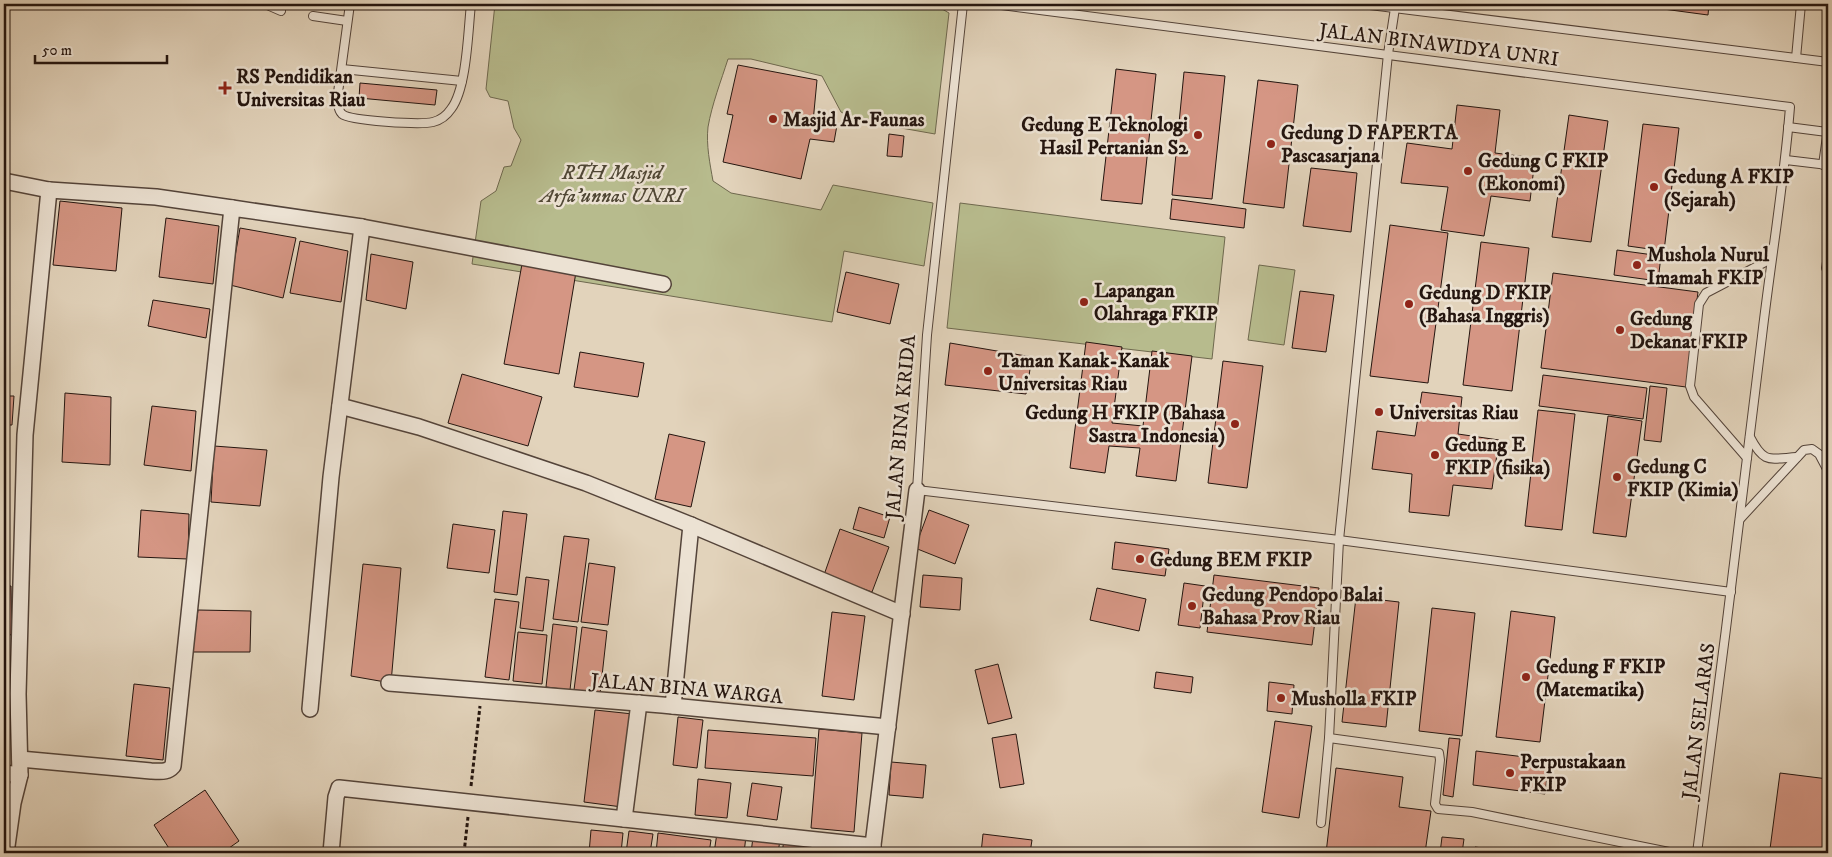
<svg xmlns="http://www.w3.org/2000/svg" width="1832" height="857" font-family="'IM FELL DW Pica',serif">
	<rect width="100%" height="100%" fill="#e2d3bb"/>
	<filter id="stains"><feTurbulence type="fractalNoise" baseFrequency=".004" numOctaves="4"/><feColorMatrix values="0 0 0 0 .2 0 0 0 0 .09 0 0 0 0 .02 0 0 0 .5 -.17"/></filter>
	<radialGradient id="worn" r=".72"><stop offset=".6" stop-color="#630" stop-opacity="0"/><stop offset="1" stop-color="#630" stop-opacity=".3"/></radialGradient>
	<!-- green -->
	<g fill="#b7bb8d" stroke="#6e684e">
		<path d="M495 4H918L937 6 949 13 935 134 856 120 841 112 822 76 751 59H728C721 81 712 104 708 127 706 145 710 164 713 181L731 193 821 210 833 185 933 203 924 266 844 251 832 322 472 264 481 201 496 191 504 167 511 166 521 140 514 128 508 101 490 97 486 89Z"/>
		<polygon points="960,203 1225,237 1212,359 947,328"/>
		<polygon points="1259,265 1295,270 1284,345 1248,340"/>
	</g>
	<!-- building -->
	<g fill="#d59684" stroke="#24150f">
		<polygon points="1626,4 1709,4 1708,15"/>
		<polygon points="738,65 817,80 813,122 837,125 834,142 810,139 801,179 723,162 733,115 727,114"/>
		<polygon points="1116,69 1156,74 1142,204 1101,200"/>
		<polygon points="1184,72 1225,76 1212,199 1172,195"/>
		<polygon points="1258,80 1298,85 1284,208 1243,203"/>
		<polygon points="360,83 437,90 435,105 359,98"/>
		<polygon points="1457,105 1500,110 1495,153 1535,158 1530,201 1491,196 1484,236 1441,230 1448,187 1401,183 1407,143 1452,149"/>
		<polygon points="1569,115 1608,121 1591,242 1552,237"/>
		<polygon points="1643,124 1679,128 1664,251 1628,246"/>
		<polygon points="889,134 904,136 902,157 887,156"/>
		<polygon points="1311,168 1357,173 1351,232 1303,226"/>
		<polygon points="1172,199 1246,209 1244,228 1170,219"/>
		<polygon points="60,201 122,208 116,271 53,265"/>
		<polygon points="166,218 219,226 213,284 159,277"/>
		<polygon points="1390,225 1448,233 1428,383 1370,376"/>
		<polygon points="240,228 296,238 283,298 230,285"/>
		<polygon points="300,241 348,251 341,302 290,293"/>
		<polygon points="1481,242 1529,248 1512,391 1463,385"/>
		<polygon points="1617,250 1661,256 1658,281 1614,275"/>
		<polygon points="371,254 413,262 406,309 366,300"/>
		<polygon points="522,264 576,272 559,374 504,364"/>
		<polygon points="846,272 899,284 890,324 837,312"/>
		<polygon points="1553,273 1698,292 1686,387 1541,368"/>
		<polygon points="1300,291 1334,295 1326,352 1292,348"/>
		<polygon points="153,300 210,309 206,338 148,326"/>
		<polygon points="1086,342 1122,347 1112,423 1143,426 1152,351 1192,356 1176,481 1136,476 1140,448 1109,446 1105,473 1070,468"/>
		<polygon points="950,343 1032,357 1026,394 945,385"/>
		<polygon points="580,352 644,363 638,397 574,387"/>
		<polygon points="1223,361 1263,366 1247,488 1208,483"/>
		<polygon points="462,374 542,397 528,446 448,423"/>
		<polygon points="1543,375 1647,388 1643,419 1539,406"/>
		<polygon points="1650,386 1667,388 1661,442 1644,440"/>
		<polygon points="1422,392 1462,397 1458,434 1499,440 1492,489 1453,485 1449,516 1409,512 1412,474 1372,469 1377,431 1415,436"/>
		<polygon points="65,393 111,397 110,465 62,462"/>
		<polygon points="4,396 14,396 12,425 4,425"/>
		<polygon points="152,406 196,411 191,471 144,465"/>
		<polygon points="1538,410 1575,414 1562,530 1525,526"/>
		<polygon points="1608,416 1642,421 1626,537 1593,533"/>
		<polygon points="669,434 705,442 691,507 655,499"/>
		<polygon points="214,446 267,450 260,506 211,502"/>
		<polygon points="859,507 890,517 884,538 853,529"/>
		<polygon points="141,510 189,514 188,559 138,557"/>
		<polygon points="929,510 969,525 955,564 915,548"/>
		<polygon points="503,511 527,514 517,595 494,592"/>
		<polygon points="453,524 495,530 489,573 447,568"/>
		<polygon points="840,529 889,547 872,592 824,575"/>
		<polygon points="564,536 589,539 578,622 553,619"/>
		<polygon points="1115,542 1169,549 1165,576 1112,569"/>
		<polygon points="589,563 615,567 608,625 581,622"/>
		<polygon points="363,564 401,568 391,683 351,676"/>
		<polygon points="923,575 962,578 960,610 920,607"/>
		<polygon points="1214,575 1319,588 1312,645 1207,632"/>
		<polygon points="526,577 549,580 543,631 520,628"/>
		<polygon points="1184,583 1205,586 1200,628 1178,625"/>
		<polygon points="4,586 11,586 12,635 4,634"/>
		<polygon points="1097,588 1146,599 1139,631 1090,620"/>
		<polygon points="1356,597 1399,602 1386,727 1342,722"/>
		<polygon points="495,599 519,602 509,680 485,677"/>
		<polygon points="1432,608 1475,613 1462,736 1419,731"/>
		<polygon points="198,610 251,611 250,652 192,652"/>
		<polygon points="1511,611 1555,617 1540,742 1496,737"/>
		<polygon points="832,612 865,616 854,700 822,696"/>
		<polygon points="553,624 577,627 570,690 546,687"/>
		<polygon points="582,627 607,631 600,694 574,690"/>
		<polygon points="518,632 547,635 542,684 513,681"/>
		<polygon points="998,664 1012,718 988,724 975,670"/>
		<polygon points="1156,672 1193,677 1191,693 1154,688"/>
		<polygon points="1269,682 1294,685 1292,714 1267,711"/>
		<polygon points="134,684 170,688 163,760 126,756"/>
		<polygon points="595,710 633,714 622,807 584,802"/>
		<polygon points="678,717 703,720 697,768 673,765"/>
		<polygon points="1275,721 1312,726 1299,818 1262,812"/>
		<polygon points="819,729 862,733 854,832 811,828"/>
		<polygon points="708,730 816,738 813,776 705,768"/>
		<polygon points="1016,734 1024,784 1000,788 992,738"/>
		<polygon points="1449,738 1460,739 1453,797 1443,795"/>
		<polygon points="1476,751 1549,760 1545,794 1473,785"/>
		<polygon points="891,762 926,765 923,798 889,795"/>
		<polygon points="1336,768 1403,777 1399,807 1431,811 1425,853 1326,853"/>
		<polygon points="1780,773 1828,779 1828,853 1804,853 1770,849"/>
		<polygon points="698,779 731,783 727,818 695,815"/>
		<polygon points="752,783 782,787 777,820 747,816"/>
		<polygon points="205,790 239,841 222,853 172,853 154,825"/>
		<polygon points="591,830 623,833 621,853 589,853"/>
		<polygon points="629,831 653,834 650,853 626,853"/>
		<polygon points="658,833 711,840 709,853 656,853"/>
		<polygon points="717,833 746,836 744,853 714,853"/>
		<polygon points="983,834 1032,840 1030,853 981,853"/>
		<polygon points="753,837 780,840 778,853 751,853"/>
		<polygon points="1442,837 1464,839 1462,853 1440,853"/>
		<polygon points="784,840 809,843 808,853 782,853"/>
		<polygon points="1475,847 1520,853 1474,853"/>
		<polygon points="885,848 908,853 884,853"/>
	</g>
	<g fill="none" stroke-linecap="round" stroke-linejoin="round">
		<!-- lane casing -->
		<g stroke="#54443a" stroke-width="10">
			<g id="lane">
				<polyline points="265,4 281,11"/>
				<path d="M350 4 337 100C338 104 338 110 342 114 350 121 421 125 433 122 441 120 447 115 451 109 467 88 468 31 471 4"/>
				<polyline points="963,4 927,335 917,490 1339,540 1731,592"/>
				<path d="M994 4 1790 107C1784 184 1771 259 1762 336 1741 508 1720 681 1697 853"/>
				<polyline points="1362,4 1828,62"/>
				<polyline points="313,16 347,21"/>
				<polyline points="1796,58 1801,4"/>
				<polyline points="342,69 462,81"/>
				<polyline points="1788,127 1827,132"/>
				<polyline points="1786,160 1828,165"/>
				<polyline points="1823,165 1828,129"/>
				<polyline points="1826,268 1828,256"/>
				<path d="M1750 437C1764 464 1769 459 1797 457"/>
				<polyline points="1747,458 1694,397 1690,386 1699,304 1706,293 1771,259"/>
				<polyline points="1740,519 1804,450 1812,449 1819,454 1828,471"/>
				<polyline points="1329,738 1439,753 1440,760 1435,804 1438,809 1472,812 1674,853"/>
				<polyline points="1321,823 1329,738 1339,540 1388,54 1395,8"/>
			</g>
		</g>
		<!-- street casing -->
		<g stroke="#54443a" stroke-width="18">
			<g id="street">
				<polyline points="4,181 49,190 156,197 232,208"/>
				<polyline points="340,406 419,427 586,483 691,525 902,614"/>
				<polyline points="389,683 662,705 888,727"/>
				<polyline points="673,706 691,525"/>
				<polyline points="310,709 331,477 362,227"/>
				<path d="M20 759 151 771C160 771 167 773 173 766L232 208 362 227 663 284"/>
				<polyline points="4,773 20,775"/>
				<polyline points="624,819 639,703"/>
				<polyline points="6,853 13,803 20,775 18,694 25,435 49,190"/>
				<polyline points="331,853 336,797 339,788 873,846"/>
				<polyline points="872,853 917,490"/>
			</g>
		</g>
		<!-- path -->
		<g stroke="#24150f" stroke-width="3" stroke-dasharray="4 2.5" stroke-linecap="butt">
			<polyline points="471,786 480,706"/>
			<polyline points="464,853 468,817"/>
		</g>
		<!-- lane -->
		<use href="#lane" stroke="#ece2d3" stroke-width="8"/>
		<!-- street -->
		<use href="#street" stroke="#ece2d3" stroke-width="15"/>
	</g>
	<!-- markers -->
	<g fill="#8f2418" stroke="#ece2d3" stroke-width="2">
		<path d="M222.5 80.5h5v5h5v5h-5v5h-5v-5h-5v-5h5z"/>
		<circle cx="773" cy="119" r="5"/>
		<circle cx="1198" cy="135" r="5"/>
		<circle cx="1271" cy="144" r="5"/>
		<circle cx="1468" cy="171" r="5"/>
		<circle cx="1654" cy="187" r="5"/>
		<circle cx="1637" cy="265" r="5"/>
		<circle cx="1084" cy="302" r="5"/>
		<circle cx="1409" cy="304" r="5"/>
		<circle cx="1620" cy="330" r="5"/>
		<circle cx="988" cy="371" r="5"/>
		<circle cx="1379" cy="412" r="5"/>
		<circle cx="1235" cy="424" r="5"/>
		<circle cx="1435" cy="455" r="5"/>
		<circle cx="1617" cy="477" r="5"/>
		<circle cx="1140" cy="559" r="5"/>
		<circle cx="1192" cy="606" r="5"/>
		<circle cx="1526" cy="677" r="5"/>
		<circle cx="1281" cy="698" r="5"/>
		<circle cx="1510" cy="773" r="5"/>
	</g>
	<g text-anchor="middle" stroke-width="5" stroke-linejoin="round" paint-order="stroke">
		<!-- street labels -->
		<g font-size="20" fill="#24150f" stroke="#ece2d3">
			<text transform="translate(1439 44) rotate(7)" y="7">JALAN BINAWIDYA UNRI</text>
			<text transform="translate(900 427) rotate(-85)" y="7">JALAN BINA KRIDA</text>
			<text transform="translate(687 688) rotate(5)" y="7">JALAN BINA WARGA</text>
			<text transform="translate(1698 721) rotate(-83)" y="7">JALAN SELARAS</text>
		</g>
		<!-- poi labels -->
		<g font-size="20" font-weight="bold" fill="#24150f" stroke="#ece2d3" text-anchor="start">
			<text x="236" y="83">RS Pendidikan<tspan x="236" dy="23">Universitas Riau</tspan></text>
			<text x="783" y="126">Masjid Ar-Faunas</text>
			<text x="1188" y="131" text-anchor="end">Gedung E Teknologi<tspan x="1188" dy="23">Hasil Pertanian S2</tspan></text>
			<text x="1281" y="139">Gedung D FAPERTA<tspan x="1281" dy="23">Pascasarjana</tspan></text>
			<text x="1478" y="167">Gedung C FKIP<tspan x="1478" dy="23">(Ekonomi)</tspan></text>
			<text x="1664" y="183">Gedung A FKIP<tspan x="1664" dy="23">(Sejarah)</tspan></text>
			<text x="1647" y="261">Mushola Nurul<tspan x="1647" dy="23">Imamah FKIP</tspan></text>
			<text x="1094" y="297">Lapangan<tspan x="1094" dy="23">Olahraga FKIP</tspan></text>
			<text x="1419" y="299">Gedung D FKIP<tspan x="1419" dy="23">(Bahasa Inggris)</tspan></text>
			<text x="1630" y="325">Gedung<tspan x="1630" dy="23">Dekanat FKIP</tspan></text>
			<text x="998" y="367">Taman Kanak-Kanak<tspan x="998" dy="23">Universitas Riau</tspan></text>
			<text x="1225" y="419" text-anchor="end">Gedung H FKIP (Bahasa<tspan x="1225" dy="23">Sastra Indonesia)</tspan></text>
			<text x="1389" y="419">Universitas Riau</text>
			<text x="1445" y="451">Gedung E<tspan x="1445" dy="23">FKIP (fisika)</tspan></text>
			<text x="1627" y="473">Gedung C<tspan x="1627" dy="23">FKIP (Kimia)</tspan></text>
			<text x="1150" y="566">Gedung BEM FKIP</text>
			<text x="1202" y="601">Gedung Pendopo Balai<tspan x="1202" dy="23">Bahasa Prov Riau</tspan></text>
			<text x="1536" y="673">Gedung F FKIP<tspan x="1536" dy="23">(Matematika)</tspan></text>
			<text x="1291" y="705">Musholla FKIP</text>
			<text x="1520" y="768">Perpustakaan<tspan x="1520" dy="23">FKIP</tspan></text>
		</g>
		<!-- park labels -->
		<g font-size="20" font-style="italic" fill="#504735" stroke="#ece2d3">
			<text x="612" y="179">RTH Masjid<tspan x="612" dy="23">Arfa'unnas UNRI</tspan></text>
		</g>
	</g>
	<!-- margin -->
	<rect width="1832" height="857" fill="none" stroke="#e2d3bb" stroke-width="20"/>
	<rect x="5" y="5" width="1822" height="847" fill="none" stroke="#24150f" stroke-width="2.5"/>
	<rect x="10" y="10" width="1812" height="837" fill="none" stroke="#24150f"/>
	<!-- scale -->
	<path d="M35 55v8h132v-8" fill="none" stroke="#24150f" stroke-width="2.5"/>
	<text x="42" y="55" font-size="15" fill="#24150f" stroke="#ece2d3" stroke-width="4" paint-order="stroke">50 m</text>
	<rect width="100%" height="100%" filter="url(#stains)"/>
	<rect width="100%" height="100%" fill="url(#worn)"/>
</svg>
